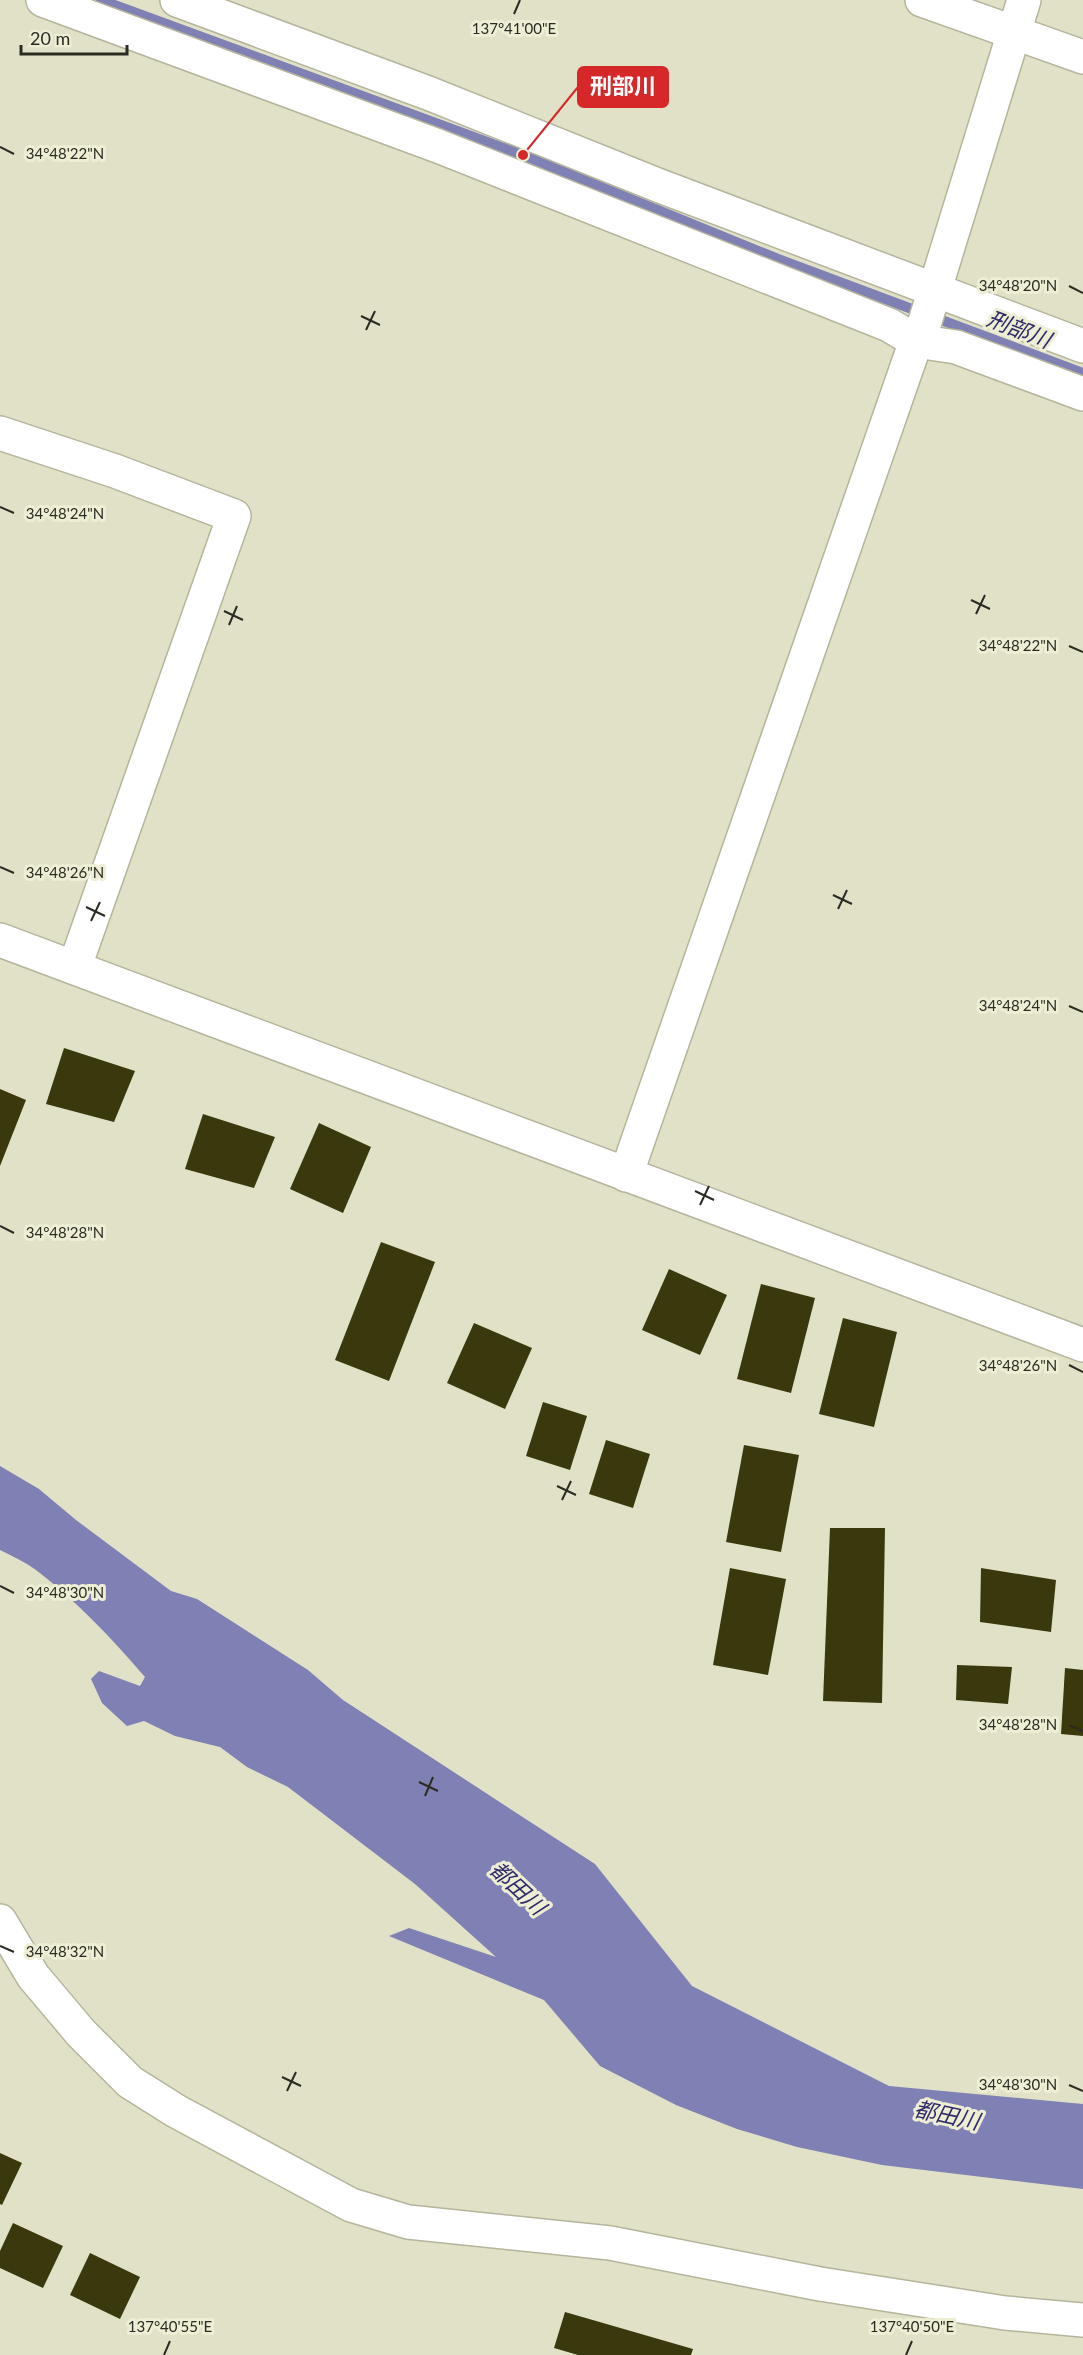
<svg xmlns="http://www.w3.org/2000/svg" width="1083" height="2355" font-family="Lato,'Noto Sans JP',sans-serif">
	<rect width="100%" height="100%" fill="#e0e1c7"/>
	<!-- water -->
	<path fill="#7f80b3" d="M0 1466 39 1489 76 1520 171 1591 197 1599 308 1670 343 1700 595 1864 692 1986 889 2086 1083 2104V2189L882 2165 797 2147 737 2129 676 2105 600 2066 544 2000 389 1936 409 1928 496 1957 415 1884 288 1787 247 1767 220 1747 175 1736 144 1721 127 1726 102 1703 91 1679 99 1671 140 1686 145 1677C112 1639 77 1601 36 1570 25 1562 12 1556 0 1550Z"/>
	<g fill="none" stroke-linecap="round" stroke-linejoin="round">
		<!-- stream -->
		<polyline stroke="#7f80b3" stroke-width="10" points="101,0 523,155 778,259 1083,373"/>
	</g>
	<!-- building -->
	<g fill="#39390d">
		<polygon points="64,1048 135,1071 114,1122 46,1104"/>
		<polygon points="0,1089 26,1100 0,1166"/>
		<polygon points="203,1114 275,1137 254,1188 185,1169"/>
		<polygon points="319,1123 371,1147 343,1213 290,1189"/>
		<polygon points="381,1242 435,1262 389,1381 335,1360"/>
		<polygon points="669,1269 727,1295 700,1355 642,1330"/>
		<polygon points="761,1284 815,1298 791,1393 737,1379"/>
		<polygon points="843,1318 897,1332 874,1427 819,1414"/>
		<polygon points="474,1323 532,1348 505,1409 447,1383"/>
		<polygon points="543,1402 587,1416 570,1470 526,1456"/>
		<polygon points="606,1440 650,1454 633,1508 589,1494"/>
		<polygon points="744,1445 799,1455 781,1552 726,1542"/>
		<polygon points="830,1528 885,1528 882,1703 823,1701"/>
		<polygon points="730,1568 786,1579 768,1675 713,1665"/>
		<polygon points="981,1568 1056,1580 1051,1632 980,1622"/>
		<polygon points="957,1665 1012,1667 1008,1704 956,1700"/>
		<polygon points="1065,1668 1083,1670 1083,1736 1061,1734"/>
		<polygon points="0,2153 22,2163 2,2205 0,2204"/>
		<polygon points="13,2223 63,2246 43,2288 0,2268 0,2251"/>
		<polygon points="90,2253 140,2277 120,2319 70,2295"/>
		<polygon points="565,2312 693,2349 691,2355 578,2355 554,2348"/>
	</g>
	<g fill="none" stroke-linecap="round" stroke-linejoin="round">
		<!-- minor casing -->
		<g stroke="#b5b59d" stroke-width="36">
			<g id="minor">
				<polyline points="43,0 438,146 889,325 916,341 956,347 1083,394"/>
				<polyline points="177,0 428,93 660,186 1083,346"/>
				<polyline points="922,0 1083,57"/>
				<polyline points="0,433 115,471 234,516 75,966"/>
				<polyline points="0,940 1083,1345"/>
				<polyline points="626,1175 916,341 923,328 1024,0"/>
				<polyline points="0,1921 33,1976 81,2033 130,2082 176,2111 351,2205 408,2222 610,2243 820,2284 1005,2313 1083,2320"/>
			</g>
		</g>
		<!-- minor -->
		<use href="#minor" stroke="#fff" stroke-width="33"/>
	</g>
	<!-- ticks -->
	<path fill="none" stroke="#2b2b22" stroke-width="2" d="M514 14 520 0M0 147 14 154M1069 286 1083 293M361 316 380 325M366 330 375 311M0 507 14 513M971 600 990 609M224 611 243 620M976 614 985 595M229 625 237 606M1069 646 1083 652M0 867 14 873M833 895 852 904M86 907 105 916M838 909 847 890M91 921 100 902M1069 1006 1083 1012M695 1191 714 1200M700 1205 709 1186M0 1226 14 1233M1069 1365 1083 1372M557 1486 576 1495M562 1500 571 1481M0 1586 14 1593M1069 1725 1083 1731M419 1782 438 1791M425 1796 433 1777M0 1946 14 1952M282 2077 301 2086M1069 2085 1083 2091M287 2091 296 2072M164 2355 170 2341M906 2355 912 2341"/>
	<g text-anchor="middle" stroke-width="6" stroke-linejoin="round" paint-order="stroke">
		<!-- water labels -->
		<g font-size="22" font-style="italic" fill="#302a69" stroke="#edeed4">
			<text transform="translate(1019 329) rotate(21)" y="8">刑部川</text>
			<text transform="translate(518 1888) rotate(43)" y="8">都田川</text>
			<text transform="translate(947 2115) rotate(12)" y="8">都田川</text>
		</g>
	</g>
	<g font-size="15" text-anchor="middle" fill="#2b2b22" stroke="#edeed4" stroke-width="6" stroke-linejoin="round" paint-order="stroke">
		<text x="514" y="34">137°41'00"E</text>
		<text x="65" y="159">34°48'22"N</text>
		<text x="1018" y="291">34°48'20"N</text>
		<text x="65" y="519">34°48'24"N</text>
		<text x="1018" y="651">34°48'22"N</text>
		<text x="65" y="878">34°48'26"N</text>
		<text x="1018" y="1011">34°48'24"N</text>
		<text x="65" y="1238">34°48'28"N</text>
		<text x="1018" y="1371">34°48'26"N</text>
		<text x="65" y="1598">34°48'30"N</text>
		<text x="1018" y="1730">34°48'28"N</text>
		<text x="65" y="1957">34°48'32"N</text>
		<text x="1018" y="2090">34°48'30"N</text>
		<text x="170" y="2332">137°40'55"E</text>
		<text x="912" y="2332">137°40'50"E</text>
	</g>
	<!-- callouts -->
	<path fill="none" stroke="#d62828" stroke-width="2" d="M523 155L578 87"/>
	<circle fill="#d62828" stroke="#edeed4" stroke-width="2" cx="523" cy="155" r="6"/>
	<rect fill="#d62828" stroke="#d62828" stroke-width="2" x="578" y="67" width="90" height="40" rx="6"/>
	<g font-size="22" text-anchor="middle" font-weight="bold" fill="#fff">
		<text x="623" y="94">刑部川</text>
	</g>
	<!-- scale -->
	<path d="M21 45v9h106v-9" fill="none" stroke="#2b2b22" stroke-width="3"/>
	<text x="30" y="45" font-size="18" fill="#2b2b22" stroke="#edeed4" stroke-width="4.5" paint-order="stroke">20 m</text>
</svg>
